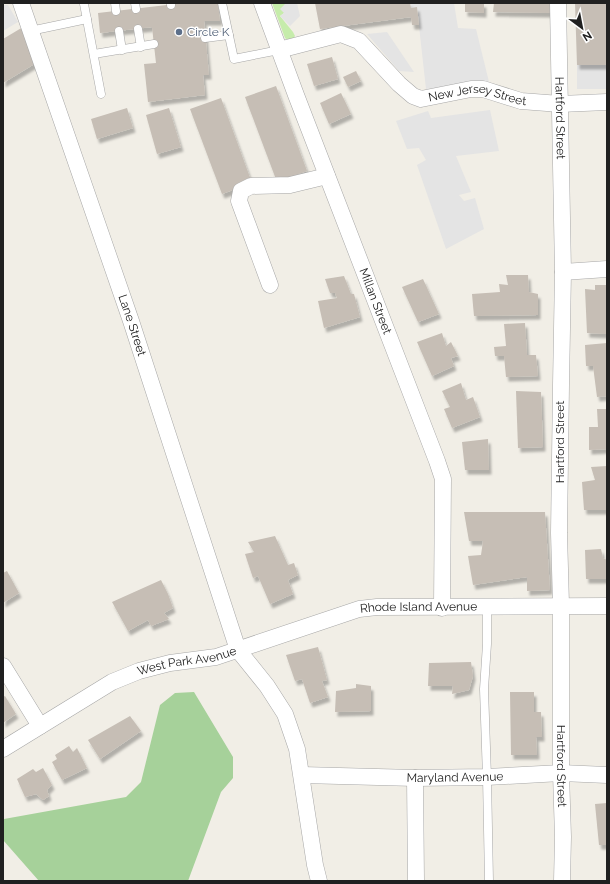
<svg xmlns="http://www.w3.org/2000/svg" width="610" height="884" font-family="Raleway,sans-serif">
	<defs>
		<filter id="shadow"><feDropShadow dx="2.5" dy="4.5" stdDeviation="1" flood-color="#0004"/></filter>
	</defs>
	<rect width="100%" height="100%" fill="#f1eee6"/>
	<!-- grass -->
	<polygon fill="#c6ecab" points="272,3 285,4 284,13 280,16 293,32 295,36 293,39 288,40 285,38"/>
	<!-- forest -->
	<polygon fill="#a6d19a" points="194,692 233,757 233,778 221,792 188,881 39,881 3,840 4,819 126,797 141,782 160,705 175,693"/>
	<!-- parking -->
	<g fill="#e4e4e4">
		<polygon points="284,3 297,3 300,16 290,26 280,16 284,13 280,9 285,4"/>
		<polygon points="410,3 454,3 458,28 476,29 489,82 426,89 417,8 411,8"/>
		<polygon points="3,5 8,5 18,22 3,31"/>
		<polygon points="387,32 414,72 399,71 367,34"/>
		<rect x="577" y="65" width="30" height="24"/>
		<polygon points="490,110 499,151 456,156 471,192 459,195 464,201 475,198 484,229 446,249 417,165 426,160 419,148 407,149 396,121 428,111 431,118"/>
	</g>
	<!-- building -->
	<g fill="#c6beb5" filter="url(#shadow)">
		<polygon points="184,3 218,3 220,21 204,21 209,75 203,75 205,95 148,102 144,64 156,63 152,27 100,33 98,13"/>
		<polygon points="315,3 410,3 411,8 417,7 419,25 412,25 411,17 320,29"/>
		<polygon points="465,3 484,3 484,13 465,12"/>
		<polygon points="494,3 550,3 550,13 493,12"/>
		<polygon points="575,3 607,3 607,65 577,65"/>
		<polygon points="23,27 36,63 3,83 3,39"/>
		<polygon points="332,57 338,79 314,86 307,64"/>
		<polygon points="356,71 361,81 348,87 343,77"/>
		<polygon points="276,86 307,171 277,182 245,97"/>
		<polygon points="341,93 351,114 329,124 320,103"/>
		<polygon points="221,98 252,183 222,194 190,109"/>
		<polygon points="127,108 133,128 97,139 91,119"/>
		<polygon points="169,108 181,147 157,154 146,115"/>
		<polygon points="506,275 528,275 529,292 538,294 538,315 474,316 472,294 500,292 499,284 508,285"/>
		<polygon points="344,276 351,294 354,294 360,317 324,328 318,301 337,298 335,293 330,293 325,279"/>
		<polygon points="423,279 439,314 418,322 402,287"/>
		<polygon points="595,285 607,285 607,334 587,333 585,289 595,290"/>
		<polygon points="525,323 527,355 536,355 538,376 506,377 504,356 495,356 494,347 506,346 504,324"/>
		<polygon points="442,333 446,346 451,342 458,356 451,358 454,366 432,376 417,342"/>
		<polygon points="607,343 607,396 597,397 593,366 586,366 585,345"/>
		<polygon points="461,383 466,400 473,397 480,417 452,428 444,409 450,407 442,391"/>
		<polygon points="516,391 541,392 543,447 518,448"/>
		<polygon points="597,409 607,409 607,449 589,450 589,427 598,427"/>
		<polygon points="488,439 489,470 465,470 462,442"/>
		<polygon points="607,466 607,510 584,510 582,482 595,480 591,467"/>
		<polygon points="464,512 545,512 550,590 527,591 527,577 473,585 468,556 481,555 483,541 469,541"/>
		<polygon points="275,536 288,565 294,563 298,575 288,580 293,594 270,604 258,576 253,578 245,554 254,552 248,542"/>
		<polygon points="601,549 603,558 607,560 607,579 586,579 585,550"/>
		<polygon points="7,571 19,593 3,603 3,573"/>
		<polygon points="161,580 168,594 173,608 164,613 169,619 151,626 148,620 128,631 112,602"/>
		<polygon points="318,647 327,680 322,681 328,697 310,703 302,679 295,681 286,655"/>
		<polygon points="471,662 473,676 469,690 452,694 453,686 428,686 429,663"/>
		<polygon points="356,684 371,686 371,711 335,712 336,691 356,688"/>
		<polygon points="510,692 534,692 534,712 541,712 542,737 536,737 537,755 511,755"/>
		<polygon points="5,696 16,714 3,723 3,697"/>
		<polygon points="130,716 141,731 100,759 88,740"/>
		<polygon points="69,746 73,752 77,748 87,768 62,780 52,762 57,759 55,755"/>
		<polygon points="43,768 52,785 47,790 49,796 43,800 36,794 25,797 17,779 33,769 36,772"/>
		<polygon points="607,803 607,845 599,845 595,804"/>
	</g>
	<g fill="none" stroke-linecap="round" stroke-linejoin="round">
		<!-- service casing -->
		<g stroke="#a7a7a7" stroke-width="9">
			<g id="service">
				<polyline points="115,3 116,11"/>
				<polyline points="135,3 136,9"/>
				<polyline points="171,3 171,5"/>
				<polyline points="222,3 234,59 279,50"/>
				<polyline points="84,4 101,94"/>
				<polyline points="138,29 141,47"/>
				<polyline points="30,31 87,19"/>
				<polyline points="119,31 122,50"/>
				<polyline points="205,38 229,35"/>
				<polyline points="94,54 154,44"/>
				<polyline points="487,607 487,644 484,689 487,777 489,881"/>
			</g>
		</g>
		<!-- minor casing -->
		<g stroke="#a7a7a7" stroke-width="17">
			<g id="minor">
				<path id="s1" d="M21 3 131 321 238 650 267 686 285 714 297 749 315 865 319 881"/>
				<path id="s2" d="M262 3 296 95 437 461 443 479 442 608"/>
				<path id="s3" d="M558 3 563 272 561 385 559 533 561 605V773L563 837 562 881"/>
				<path id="s4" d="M279 50 341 34 359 41 399 84 413 96 421 99 471 89H483L521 101 560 104 607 102"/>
				<polyline points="563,272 607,269"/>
				<polyline points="270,285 239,201 241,191 251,186 290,185 327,176"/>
				<polyline points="3,666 40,726"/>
				<path id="s5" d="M3 749 112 682 139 671 170 663 216 657 359 609 377 607 607 606"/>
				<path id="s6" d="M302 775 415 778 487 777 561 773 607 775"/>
				<polyline points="415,778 416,881"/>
			</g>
		</g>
		<!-- service -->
		<use href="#service" stroke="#fff" stroke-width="8"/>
		<!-- minor -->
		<use href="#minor" stroke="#fff" stroke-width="16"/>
	</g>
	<!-- markers -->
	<circle fill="#5c6f8a" stroke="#fff" stroke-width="1.5" cx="179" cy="32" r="4"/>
	<g text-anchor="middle" stroke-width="3" stroke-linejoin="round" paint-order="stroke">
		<!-- service labels -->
		<g font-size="12" fill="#4e5e75" stroke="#fff" text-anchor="start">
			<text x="187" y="36">Circle K</text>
		</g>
		<!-- street labels -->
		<g font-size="12" fill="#202020" stroke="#fff">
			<text dy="4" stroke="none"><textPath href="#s4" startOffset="227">New Jersey Street</textPath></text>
			<text dy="4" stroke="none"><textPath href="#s3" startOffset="115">Hartford Street</textPath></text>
			<text dy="4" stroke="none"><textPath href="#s2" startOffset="319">Millan Street</textPath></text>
			<text dy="4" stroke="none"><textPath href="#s1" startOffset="341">Lane Street</textPath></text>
			<text transform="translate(560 442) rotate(-90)" y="4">Hartford Street</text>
			<text dy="4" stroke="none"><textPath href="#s5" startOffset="446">Rhode Island Avenue</textPath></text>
			<text dy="4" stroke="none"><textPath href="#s5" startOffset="206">West Park Avenue</textPath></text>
			<text dy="4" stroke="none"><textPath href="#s3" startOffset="763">Hartford Street</textPath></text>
			<text dy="4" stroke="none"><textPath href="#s6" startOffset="153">Maryland Avenue</textPath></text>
		</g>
	</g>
	<!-- border -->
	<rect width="610" height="884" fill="none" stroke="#202020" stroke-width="8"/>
	<!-- north arrow -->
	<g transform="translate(582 28) rotate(148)" stroke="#ffffff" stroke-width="3" paint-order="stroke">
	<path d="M0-3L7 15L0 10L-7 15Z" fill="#202020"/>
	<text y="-6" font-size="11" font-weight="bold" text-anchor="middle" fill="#202020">N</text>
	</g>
</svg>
